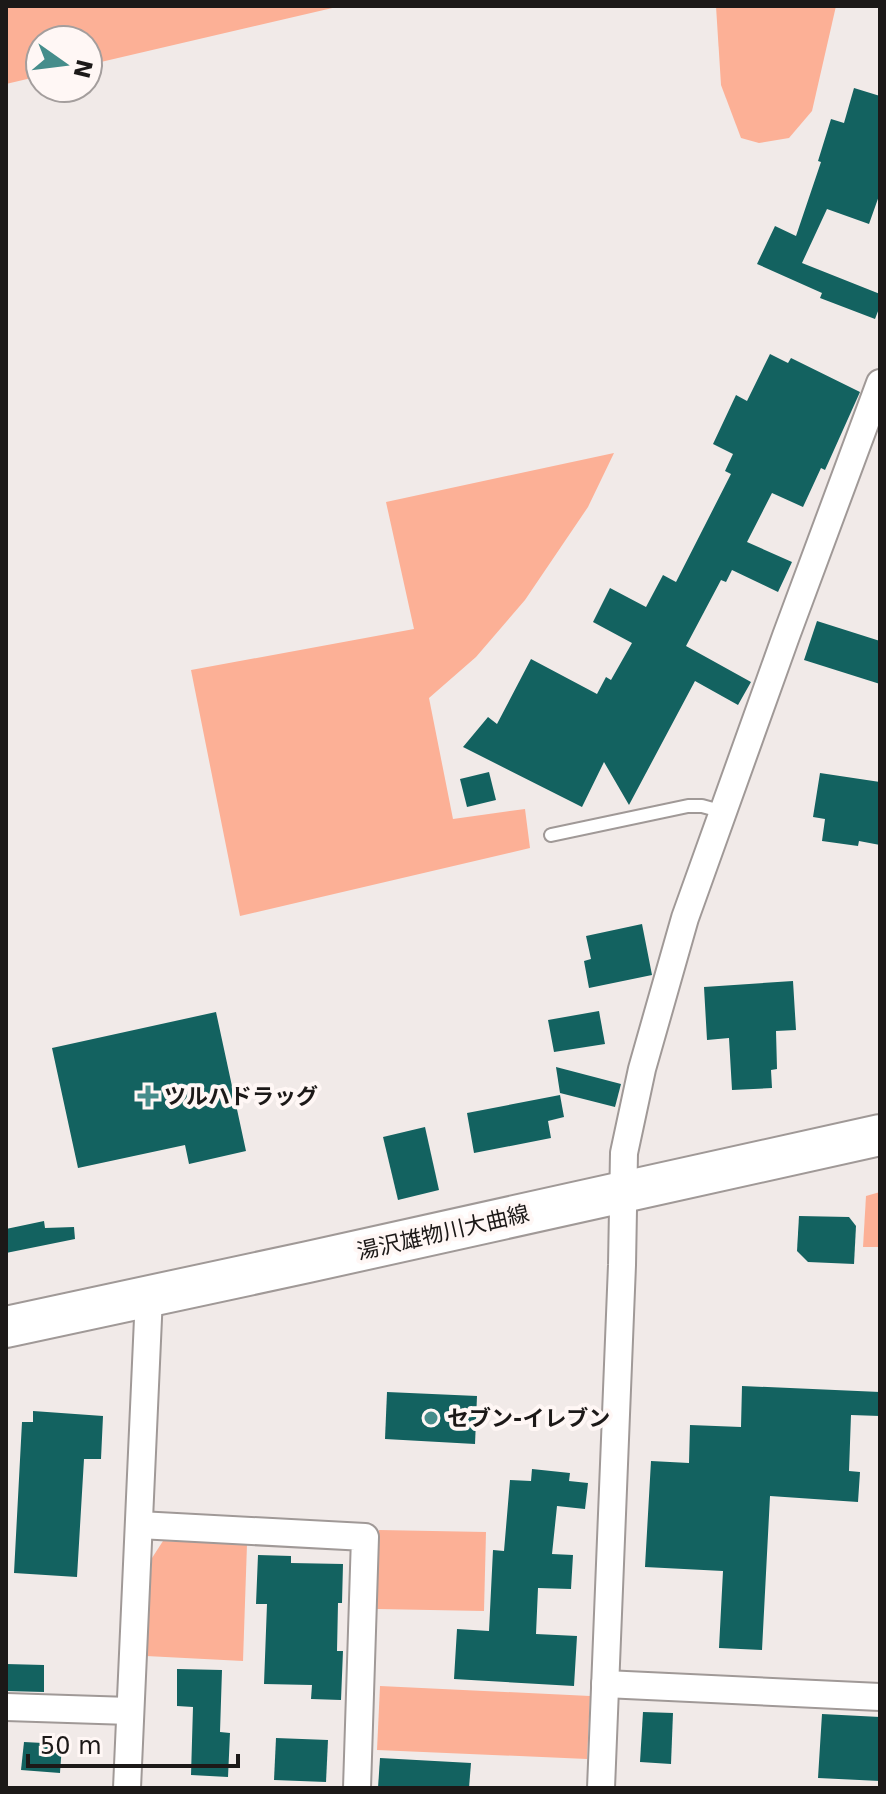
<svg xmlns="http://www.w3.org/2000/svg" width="886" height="1794" font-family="'DejaVu Sans','Noto Sans JP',sans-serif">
	<rect width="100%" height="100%" fill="#f1eae8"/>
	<!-- green -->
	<g fill="#fcb096">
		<polygon points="6,6 341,6 88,65 88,40 40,40 40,76 6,84"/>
		<polygon points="716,6 836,6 812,111 789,138 759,143 741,138 721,85"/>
		<polygon points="614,453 588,507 525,600 476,657 429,698 453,819 525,809 530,848 240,916 191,670 414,629 386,502"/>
		<polygon points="880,1192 880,1247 863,1247 866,1196"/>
		<polygon points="379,1530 486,1532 484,1611 377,1609"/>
		<polygon points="163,1541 247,1544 243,1661 146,1656 152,1558"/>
		<polygon points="380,1686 590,1696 587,1759 377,1750"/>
	</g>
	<!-- building -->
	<g fill="#136260">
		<polygon points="854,88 880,96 880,193 869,224 827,209 802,263 880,294 880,306 875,319 820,298 822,293 757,264 775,226 796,236 821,162 818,161 831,119 844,123"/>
		<polygon points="770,354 788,363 791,358 860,392 825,470 821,468 803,507 772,493 747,542 792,562 778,592 732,570 726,582 721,580 686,646 751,682 738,705 695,681 629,805 604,762 582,807 463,747 488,717 497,724 531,659 597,694 606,677 611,680 632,643 593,622 610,588 646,607 663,575 676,582 731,474 725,471 733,454 713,444 736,395 747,401"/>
		<polygon points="817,621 880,641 880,684 804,660"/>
		<polygon points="489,772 496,800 467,807 460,779"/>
		<polygon points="820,773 880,782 880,845 859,841 858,846 822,841 825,819 813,817"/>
		<polygon points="642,924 652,975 589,988 584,961 591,959 586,936"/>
		<polygon points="793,981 796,1030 776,1031 777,1069 771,1070 772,1088 732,1090 729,1038 707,1040 704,987"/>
		<polygon points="599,1011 605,1044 554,1052 548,1020"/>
		<polygon points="216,1012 246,1151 189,1164 185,1145 78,1168 52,1048"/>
		<polygon points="556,1067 621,1084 615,1107 560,1093"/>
		<polygon points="560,1095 564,1117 548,1121 551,1138 474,1153 467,1113"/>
		<polygon points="425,1127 439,1190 398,1200 383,1137"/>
		<polygon points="799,1216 849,1217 856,1226 854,1264 808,1262 797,1251"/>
		<polygon points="44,1221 45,1228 74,1227 75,1239 6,1253 6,1229"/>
		<polygon points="742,1386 880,1392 880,1416 851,1415 849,1471 860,1472 858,1502 770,1496 762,1650 719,1648 723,1571 645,1567 651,1461 689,1463 690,1425 741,1427"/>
		<polygon points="387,1392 477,1396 475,1444 385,1439"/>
		<polygon points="33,1411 103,1416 101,1459 84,1459 77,1577 14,1573 22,1422 33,1422"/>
		<polygon points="532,1469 570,1473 569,1481 588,1483 585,1509 557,1506 552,1554 573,1555 571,1589 538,1588 536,1634 577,1636 574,1686 454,1679 457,1629 489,1631 493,1550 504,1551 510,1480 531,1481"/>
		<polygon points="258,1555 291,1556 291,1563 343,1564 342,1603 338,1603 337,1651 343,1651 341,1700 311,1699 312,1685 264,1684 267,1604 256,1604"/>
		<polygon points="6,1664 44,1665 44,1692 6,1691"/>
		<polygon points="177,1669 222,1670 220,1732 230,1733 228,1777 191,1775 193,1707 177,1706"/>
		<polygon points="643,1712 673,1713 671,1764 640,1762"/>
		<polygon points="822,1714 880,1717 880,1781 818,1778"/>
		<polygon points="276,1738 328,1740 326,1782 274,1780"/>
		<polygon points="24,1742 62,1744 60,1773 21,1770"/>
		<polygon points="380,1758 471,1763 469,1788 378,1788"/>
	</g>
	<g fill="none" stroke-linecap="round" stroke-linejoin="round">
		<!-- service casing -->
		<g stroke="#a09997" stroke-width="16">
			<polyline id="service" points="551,835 688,806 702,806 724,812"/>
		</g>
		<!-- minor casing -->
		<g stroke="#a09997" stroke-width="30">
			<g id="minor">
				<polyline points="139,1525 365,1537 357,1788"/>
				<polyline points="605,1684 880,1697"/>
				<polyline points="6,1707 130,1711"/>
				<polyline points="127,1788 149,1296"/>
				<polyline points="601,1788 622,1265 624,1153 642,1069 685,918 786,636 880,383"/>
			</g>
		</g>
		<!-- primary casing -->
		<g stroke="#a09997" stroke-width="44">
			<polyline id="primary" points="6,1327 308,1262 880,1135"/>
		</g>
		<!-- service -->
		<use href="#service" stroke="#fff" stroke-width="12"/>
		<!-- minor -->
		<use href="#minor" stroke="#fff" stroke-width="26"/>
		<!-- primary -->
		<use href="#primary" stroke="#fff" stroke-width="40"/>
	</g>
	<!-- markers -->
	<g fill="#458d8b" stroke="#fff7f5" stroke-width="3">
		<path d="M144 1084h8v8h8v8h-8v8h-8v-8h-8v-8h8z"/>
		<circle cx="431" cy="1418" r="8"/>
	</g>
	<g text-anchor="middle" stroke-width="8" stroke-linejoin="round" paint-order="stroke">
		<!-- poi labels -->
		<g font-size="22" font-weight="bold" fill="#1c1918" stroke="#fff7f5" text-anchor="start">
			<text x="164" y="1104">ツルハドラッグ</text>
			<text x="447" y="1426">セブン-イレブン</text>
		</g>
		<!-- street labels -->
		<g font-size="22" fill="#1c1918" stroke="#fff7f5">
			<text transform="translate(443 1232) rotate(-13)" y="8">湯沢雄物川大曲線</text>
		</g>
	</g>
	<!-- border -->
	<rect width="886" height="1794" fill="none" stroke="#1c1918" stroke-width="16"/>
	<!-- north arrow -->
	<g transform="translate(64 64) rotate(104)"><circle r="38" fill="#fff7f5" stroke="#a49e9d" stroke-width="2"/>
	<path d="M0-6L14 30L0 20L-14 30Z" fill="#458d8b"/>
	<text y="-12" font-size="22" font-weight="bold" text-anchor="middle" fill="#1c1918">N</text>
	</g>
	<!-- scale -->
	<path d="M28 1754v12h210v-12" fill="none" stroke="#1c1918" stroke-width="4"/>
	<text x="40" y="1754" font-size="24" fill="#1c1918" stroke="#fff7f5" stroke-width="6" paint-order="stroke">50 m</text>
</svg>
